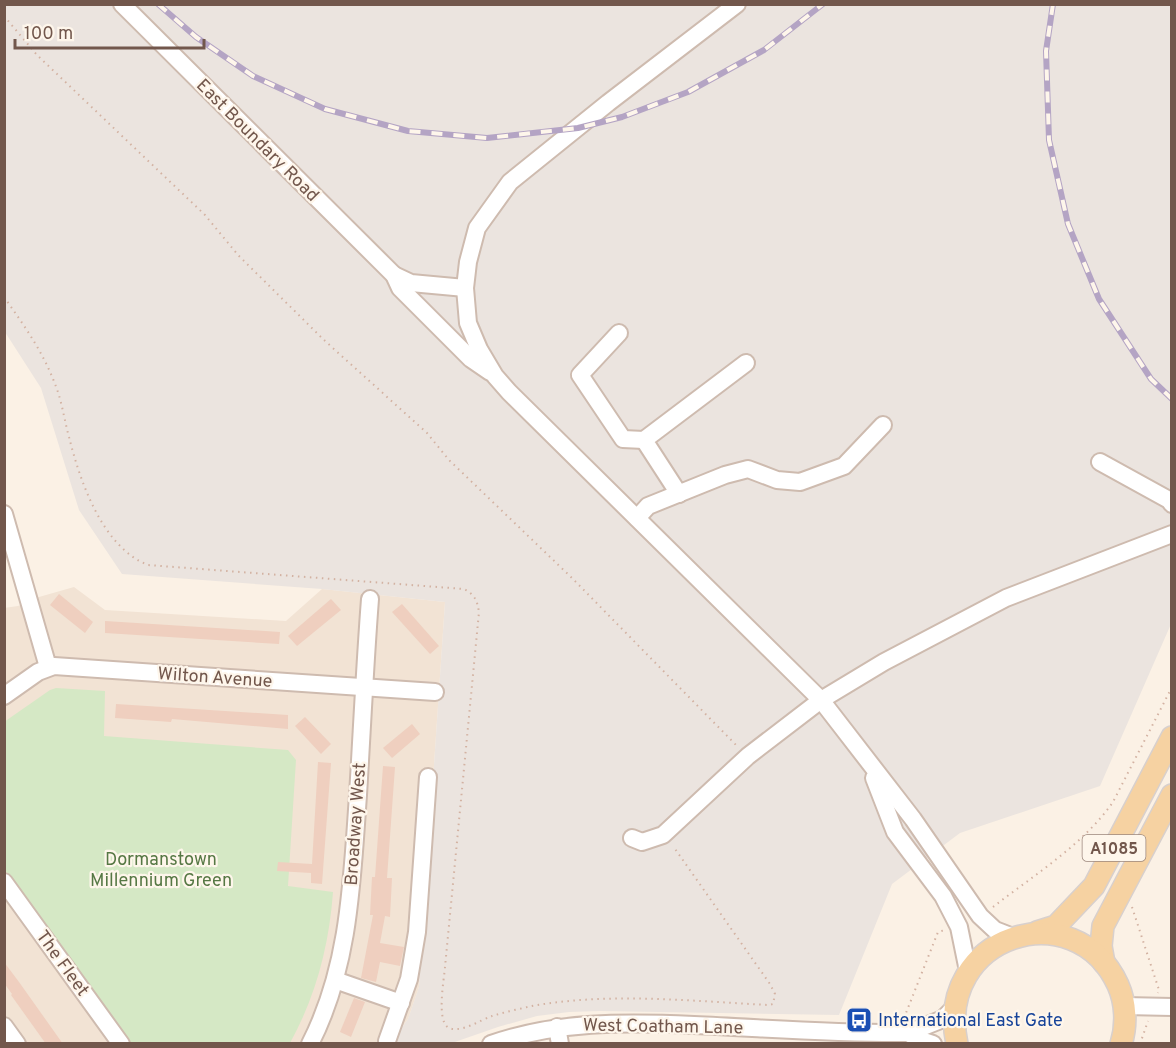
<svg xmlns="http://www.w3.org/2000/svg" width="1176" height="1048" font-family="Overpass,sans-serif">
	<rect width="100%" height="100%" fill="#fbf1e5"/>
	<!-- residential -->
	<polygon fill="#f2e3d4" points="74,587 105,610 286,621 322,589 445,602 419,987 408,1019 391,1043 5,1043 4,608 18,606 39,597"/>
	<!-- industrial -->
	<polygon fill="#ebe4df" points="4,5 1171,5 1171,624 1100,786 960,833 892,884 839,1015 600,1011 569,1012 537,1016 498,1027 452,1043 391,1043 408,1019 419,987 445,602 322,589 122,574 79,510 41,388 5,332"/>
	<!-- green -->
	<path fill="#d5e8c5" d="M56 688 105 691 104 736 288 750 296 760 288 886 333 892C329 946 316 996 290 1043H130L5 870 4 722 50 690Z"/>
	<!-- building -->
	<g fill="#efcfbf">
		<polygon points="59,594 93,622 85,633 50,605"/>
		<polygon points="331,599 341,610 297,646 288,636"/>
		<polygon points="402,604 439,646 430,654 392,612"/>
		<polygon points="105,621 280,632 279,644 105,633"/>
		<polygon points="116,704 288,715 288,729 172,719 171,722 115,718"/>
		<polygon points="305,717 331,744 321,754 295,726"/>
		<polygon points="412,724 420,734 392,758 383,748"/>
		<polygon points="318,762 331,763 322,884 311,883 311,873 277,871 278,862 312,864"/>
		<polygon points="383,766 395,767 387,878 392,878 390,917 385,916 380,943 404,947 400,966 380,962 376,982 361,978 373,915 370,915 372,877 375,877"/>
		<polygon points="4,962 19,982 63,1044 46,1044 11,995 12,994 4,983"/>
		<polygon points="354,998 365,1002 351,1037 340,1032"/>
	</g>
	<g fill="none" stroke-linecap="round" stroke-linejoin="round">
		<!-- minor casing -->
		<g stroke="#cebbaf" stroke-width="20">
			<g id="minor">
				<polyline points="122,4 394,275 400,288 471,359 490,372"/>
				<polyline points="737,4 608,103 510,182 477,228 468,262 465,288 468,323 479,349 495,376 509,392 821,700 913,819 980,916 995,930 1013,937"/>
				<polyline points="394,275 411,283 465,288"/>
				<polyline points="619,333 580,375 623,439 644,440"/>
				<polyline points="1100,462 1169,500 1172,504"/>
				<polyline points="679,494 644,440 746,363"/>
				<polyline points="4,514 48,667"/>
				<polyline points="637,518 648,506 725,475 748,469 777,480 800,482 844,466 883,425"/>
				<polyline points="4,696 38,672 54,666 435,692"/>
				<polyline points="874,778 895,832 943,896 959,927 968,971"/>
				<polyline points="632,838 642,842 663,835 748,756 821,700 884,662 1006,598 1172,534"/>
				<polyline points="4,882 121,1044"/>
				<polyline points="335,980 401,1003"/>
				<polyline points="1124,1006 1172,1007"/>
				<polyline points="4,1026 17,1044"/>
				<polyline points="557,1027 560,1044"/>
				<polyline points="908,1033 918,1039 933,1044"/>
				<polyline points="387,1041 409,979 417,932 428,777"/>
				<path d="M310 1044C350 966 352 879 358 795 362 729 365 664 370 599"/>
				<path d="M491 1044C557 1021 625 1022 694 1025 765 1028 837 1034 908 1033L943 1019 954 1008"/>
			</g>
		</g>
		<!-- major casing -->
		<g stroke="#d8d0cd" stroke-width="24">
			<g id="major">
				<polyline points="1037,932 1056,926 1094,886 1172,737"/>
				<polyline points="1104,963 1101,946 1103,926 1172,795"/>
				<path d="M957 1044C934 935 1075 891 1118 985 1126 1003 1127 1025 1121 1044"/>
			</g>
		</g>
		<!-- path -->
		<g stroke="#d3b2a2" stroke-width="2" stroke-dasharray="1.5 4.5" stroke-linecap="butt">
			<polyline points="4,16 37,55 205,215 238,255 324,340 427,433 449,460 573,579 737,746"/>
			<path d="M4 297C24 325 43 352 55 384 62 401 64 419 69 437 80 481 102 547 148 565L464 589C475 595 477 600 479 612L445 967C444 980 436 1022 449 1028 462 1033 480 1020 492 1016 505 1012 519 1009 532 1006 610 992 690 1001 769 1005L773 1004 775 994 770 984 673 846"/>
			<path d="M993 907C1034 875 1083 845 1113 802L1172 687"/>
			<polyline points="1132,907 1159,990 1158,993"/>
			<polyline points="904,1018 938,932 945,930"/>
			<polyline points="1140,1044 1148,1021"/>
		</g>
		<!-- minor -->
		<use href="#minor" stroke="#fff" stroke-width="16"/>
		<!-- major -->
		<use href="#major" stroke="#f6d2a2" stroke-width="21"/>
		<!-- rail casing -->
		<g stroke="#b4a4c4" stroke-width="6">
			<g id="rail">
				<polyline points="158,4 196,37 253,76 325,109 408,131 487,138 578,128 622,117 688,92 764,50 823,4"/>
				<polyline points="1053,4 1046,51 1049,140 1068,224 1099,299 1151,379 1172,399"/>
			</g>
		</g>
		<!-- rail -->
		<use href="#rail" stroke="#fef6eb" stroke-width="4" stroke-dasharray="11" stroke-linecap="butt"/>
	</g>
	<!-- icons -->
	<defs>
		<g id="bus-square" transform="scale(1.35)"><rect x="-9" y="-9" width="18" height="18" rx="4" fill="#1a4fb4" stroke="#fef6eb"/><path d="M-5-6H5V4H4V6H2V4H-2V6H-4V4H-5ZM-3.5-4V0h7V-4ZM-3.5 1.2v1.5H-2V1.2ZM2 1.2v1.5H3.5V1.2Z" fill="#fff"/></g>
	</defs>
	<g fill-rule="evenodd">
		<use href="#bus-square" x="859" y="1020"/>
	</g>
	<g text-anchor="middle" stroke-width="4.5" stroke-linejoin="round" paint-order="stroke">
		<!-- shield labels -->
		<rect fill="#fef6eb" stroke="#9c877c" stroke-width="1.5" x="1082.5" y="835" width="63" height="26" rx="4.5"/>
		<g font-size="16" font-weight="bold" fill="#72574c">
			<text x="1114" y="854">A1085</text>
		</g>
		<!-- street labels -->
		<g font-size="18" fill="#72574c" stroke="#fef6eb">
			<text transform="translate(258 140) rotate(45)" y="6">East Boundary Road</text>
			<text transform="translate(215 677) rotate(4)" y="6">Wilton Avenue</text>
			<text transform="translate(355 824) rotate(-86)" y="6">Broadway West</text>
			<text transform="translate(63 963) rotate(54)" y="6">The Fleet</text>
			<text transform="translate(663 1026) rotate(1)" y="6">West Coatham Lane</text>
		</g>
		<!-- park labels -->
		<g font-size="18" fill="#567844" stroke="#fef6eb">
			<text x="161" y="865">Dormanstown<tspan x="161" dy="21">Millennium Green</tspan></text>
		</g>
		<!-- transit labels -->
		<g font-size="18" fill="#164399" stroke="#fef6eb" text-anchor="start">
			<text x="878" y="1026">International East Gate</text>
		</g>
	</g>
	<!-- border -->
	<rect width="1176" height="1048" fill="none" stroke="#72574c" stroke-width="12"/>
	<!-- scale -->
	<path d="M15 39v9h189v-9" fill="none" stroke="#72574c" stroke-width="3"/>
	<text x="24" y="39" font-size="18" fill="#72574c" stroke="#fef6eb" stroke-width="4.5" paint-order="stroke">100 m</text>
</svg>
